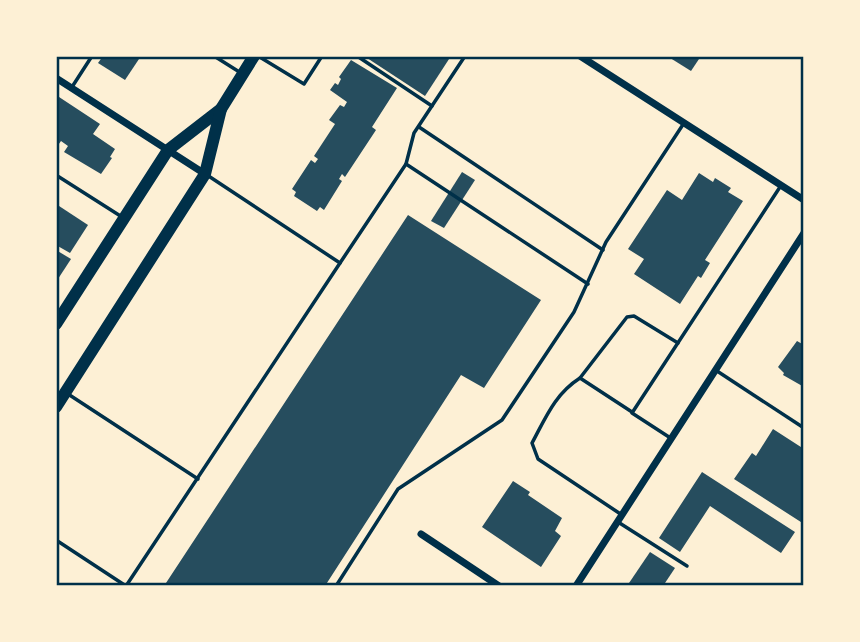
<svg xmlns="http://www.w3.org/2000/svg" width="860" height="642" font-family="Georgia,serif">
	<rect width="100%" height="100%" fill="#fdf0d5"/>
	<!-- building -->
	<g fill="#264d5e">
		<polygon points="103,56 141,56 125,80 98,63"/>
		<polygon points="364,56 451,56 425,96"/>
		<polygon points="667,56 701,56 691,71"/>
		<polygon points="351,60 397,88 372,127 376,130 345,177 342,174 339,179 342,181 324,210 320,207 317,211 294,196 296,192 292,189 311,160 315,163 318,159 314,156 335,124 329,120 340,105 344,107 347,102 330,90 335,83 338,85 341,79 339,77"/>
		<polygon points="56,95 100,124 93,134 115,149 110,157 112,158 101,174 64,152 68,146 61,141 56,148"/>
		<polygon points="462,172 475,180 444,228 431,221"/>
		<polygon points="699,173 713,182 715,178 731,188 728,192 743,201 705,260 710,263 701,278 698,276 680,304 634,274 644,259 628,249 667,190 682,200"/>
		<polygon points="56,204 88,225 70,253 56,245"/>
		<polygon points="408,215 541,300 484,388 461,375 325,586 164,586"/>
		<polygon points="56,250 71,259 56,282"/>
		<polygon points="797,341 804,345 804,387 783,375 784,373 778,367"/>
		<polygon points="773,429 804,449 804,524 734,479 752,453 756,456"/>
		<polygon points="702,472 795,532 781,553 710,506 680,552 659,538"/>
		<polygon points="513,481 530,492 528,495 562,518 555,531 561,536 541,567 482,527"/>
		<polygon points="650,552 675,568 663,586 627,586"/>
	</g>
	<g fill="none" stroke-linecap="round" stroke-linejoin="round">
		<!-- service -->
		<g stroke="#003049" stroke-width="3.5">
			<polyline points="214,56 241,73"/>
			<polyline points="258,56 304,84 322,56"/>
			<polyline points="357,56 432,106"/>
			<polyline points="72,87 92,56"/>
			<polyline points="419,127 603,250"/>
			<polyline points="406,164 588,284"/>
			<polyline points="56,175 122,217"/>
			<polyline points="340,263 406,164 414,133 465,56"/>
			<polyline points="717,371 804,428"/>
			<path d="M580 378C555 394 546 417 532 443L538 459 622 515"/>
			<polyline points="68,394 198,479"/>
			<polyline points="632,412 580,378 627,317 634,316 678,343"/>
			<polyline points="672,439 632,413 780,187"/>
			<polyline points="618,522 687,566"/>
			<polyline points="56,540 126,586"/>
			<polyline points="126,586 340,263 207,175"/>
			<polyline points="336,586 398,489 502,420 574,312 606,242 684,123"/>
		</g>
		<!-- minor -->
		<g stroke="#003049" stroke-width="7">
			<polyline points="580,56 804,200"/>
			<polyline points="56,78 205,174"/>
			<polyline points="421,534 499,586"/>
			<polyline points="576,586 804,233"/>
		</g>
		<!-- primary -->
		<g stroke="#003049" stroke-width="12">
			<polyline points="56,324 168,150 221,109 254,56"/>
			<polyline points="56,407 205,174 221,109"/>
		</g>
	</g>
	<!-- border -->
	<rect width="860" height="642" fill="none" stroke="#fdf0d5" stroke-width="116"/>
	<rect x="58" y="58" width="744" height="526" fill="none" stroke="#003049" stroke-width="2.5"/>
</svg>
